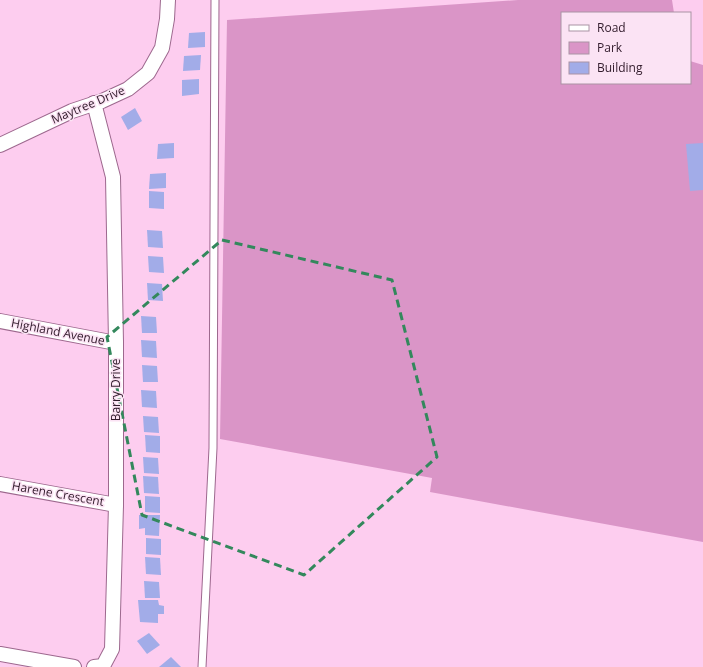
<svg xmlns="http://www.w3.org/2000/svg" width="703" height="667" font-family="'Open Sans',sans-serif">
	<rect width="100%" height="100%" fill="#fdcdef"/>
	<!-- green -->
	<polygon fill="#da95c7" points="518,0 672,0 674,13 562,13 562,83 690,83 690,61 703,65 703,542 430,492 432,478 220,439 227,20"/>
	<!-- building -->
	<g fill="#a2ace8">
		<polygon points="205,32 205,47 188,48 189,33"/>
		<polygon points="201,55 200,70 183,71 184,56"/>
		<polygon points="199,79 199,94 182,96 182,80"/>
		<polygon points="135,108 142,121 128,130 121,117"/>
		<polygon points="174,143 174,158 157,159 158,144"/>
		<polygon points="703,143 703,190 690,191 686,144"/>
		<polygon points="166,173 166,188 149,189 150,174"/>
		<polygon points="149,191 164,192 164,209 149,208"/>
		<polygon points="147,230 162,231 163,248 148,247"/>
		<polygon points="148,256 163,257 164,273 149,272"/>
		<polygon points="147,283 162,284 163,301 148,300"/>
		<polygon points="141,316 156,317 157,333 142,333"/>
		<polygon points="141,340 156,341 157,358 142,357"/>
		<polygon points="142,365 157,366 158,382 143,382"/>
		<polygon points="141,390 156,391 157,408 142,407"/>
		<polygon points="143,416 158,417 159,433 144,432"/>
		<polygon points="145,435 160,436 160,453 146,452"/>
		<polygon points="143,457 158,458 159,474 144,473"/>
		<polygon points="143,476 158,477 159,494 144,493"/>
		<polygon points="145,496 160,497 160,513 145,512"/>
		<polygon points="139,515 160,515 159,536 145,535 145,528 139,529"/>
		<polygon points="146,538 161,539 161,555 146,554"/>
		<polygon points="145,557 160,558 161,575 146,574"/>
		<polygon points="144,581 159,582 160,598 145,598"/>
		<polygon points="138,600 158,600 159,605 164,606 164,614 158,614 158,623 140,622"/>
		<polygon points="149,633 160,645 147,654 137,641"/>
		<polygon points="171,657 181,667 159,667"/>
	</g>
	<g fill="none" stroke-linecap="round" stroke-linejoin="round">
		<!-- service casing -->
		<g stroke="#9d688e" stroke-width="9">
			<polyline id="service" points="202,667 213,448 215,0"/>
		</g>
		<!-- minor casing -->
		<g stroke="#9d688e" stroke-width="16">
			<g id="minor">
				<polyline points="0,145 72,111 102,101 128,89 148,73 162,48 167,19 168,0"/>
				<polyline points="0,321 116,343"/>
				<polyline points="0,484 116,505"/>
				<polyline points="0,654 74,667"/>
				<polyline points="94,667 103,666 112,649 116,505 116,343 113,177 94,103"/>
			</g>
		</g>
		<!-- service -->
		<use href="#service" stroke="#fff" stroke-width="7"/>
		<!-- minor -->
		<use href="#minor" stroke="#fff" stroke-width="14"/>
	</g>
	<!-- marked area -->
	<path fill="none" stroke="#33885c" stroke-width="3" stroke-dasharray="8 5" stroke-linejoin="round" d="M222 240 392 280 437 457 304 575 142 515 107 337Z"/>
	<g text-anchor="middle" stroke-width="3" stroke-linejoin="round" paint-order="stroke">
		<!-- street labels -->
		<g font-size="12" fill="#311b2b" stroke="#fbe3f4">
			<text transform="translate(88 105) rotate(-23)" y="4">Maytree Drive</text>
			<text transform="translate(58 332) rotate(11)" y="4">Highland Avenue</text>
			<text transform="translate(116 390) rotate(-90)" y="4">Barry Drive</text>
			<text transform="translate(58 494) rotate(10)" y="4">Harene Crescent</text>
		</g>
	</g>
	<!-- legend -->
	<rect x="561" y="12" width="130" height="72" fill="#fbe3f4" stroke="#aa93a4"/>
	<rect x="569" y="25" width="20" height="6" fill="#ffffff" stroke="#aa93a4"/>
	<text x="597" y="32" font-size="12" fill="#311b2b">Road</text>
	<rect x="569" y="42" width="20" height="12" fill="#da95c7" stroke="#aa93a4"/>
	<text x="597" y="52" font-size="12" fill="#311b2b">Park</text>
	<rect x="569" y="62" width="20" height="12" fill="#a2ace8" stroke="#aa93a4"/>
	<text x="597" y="72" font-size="12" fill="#311b2b">Building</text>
</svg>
